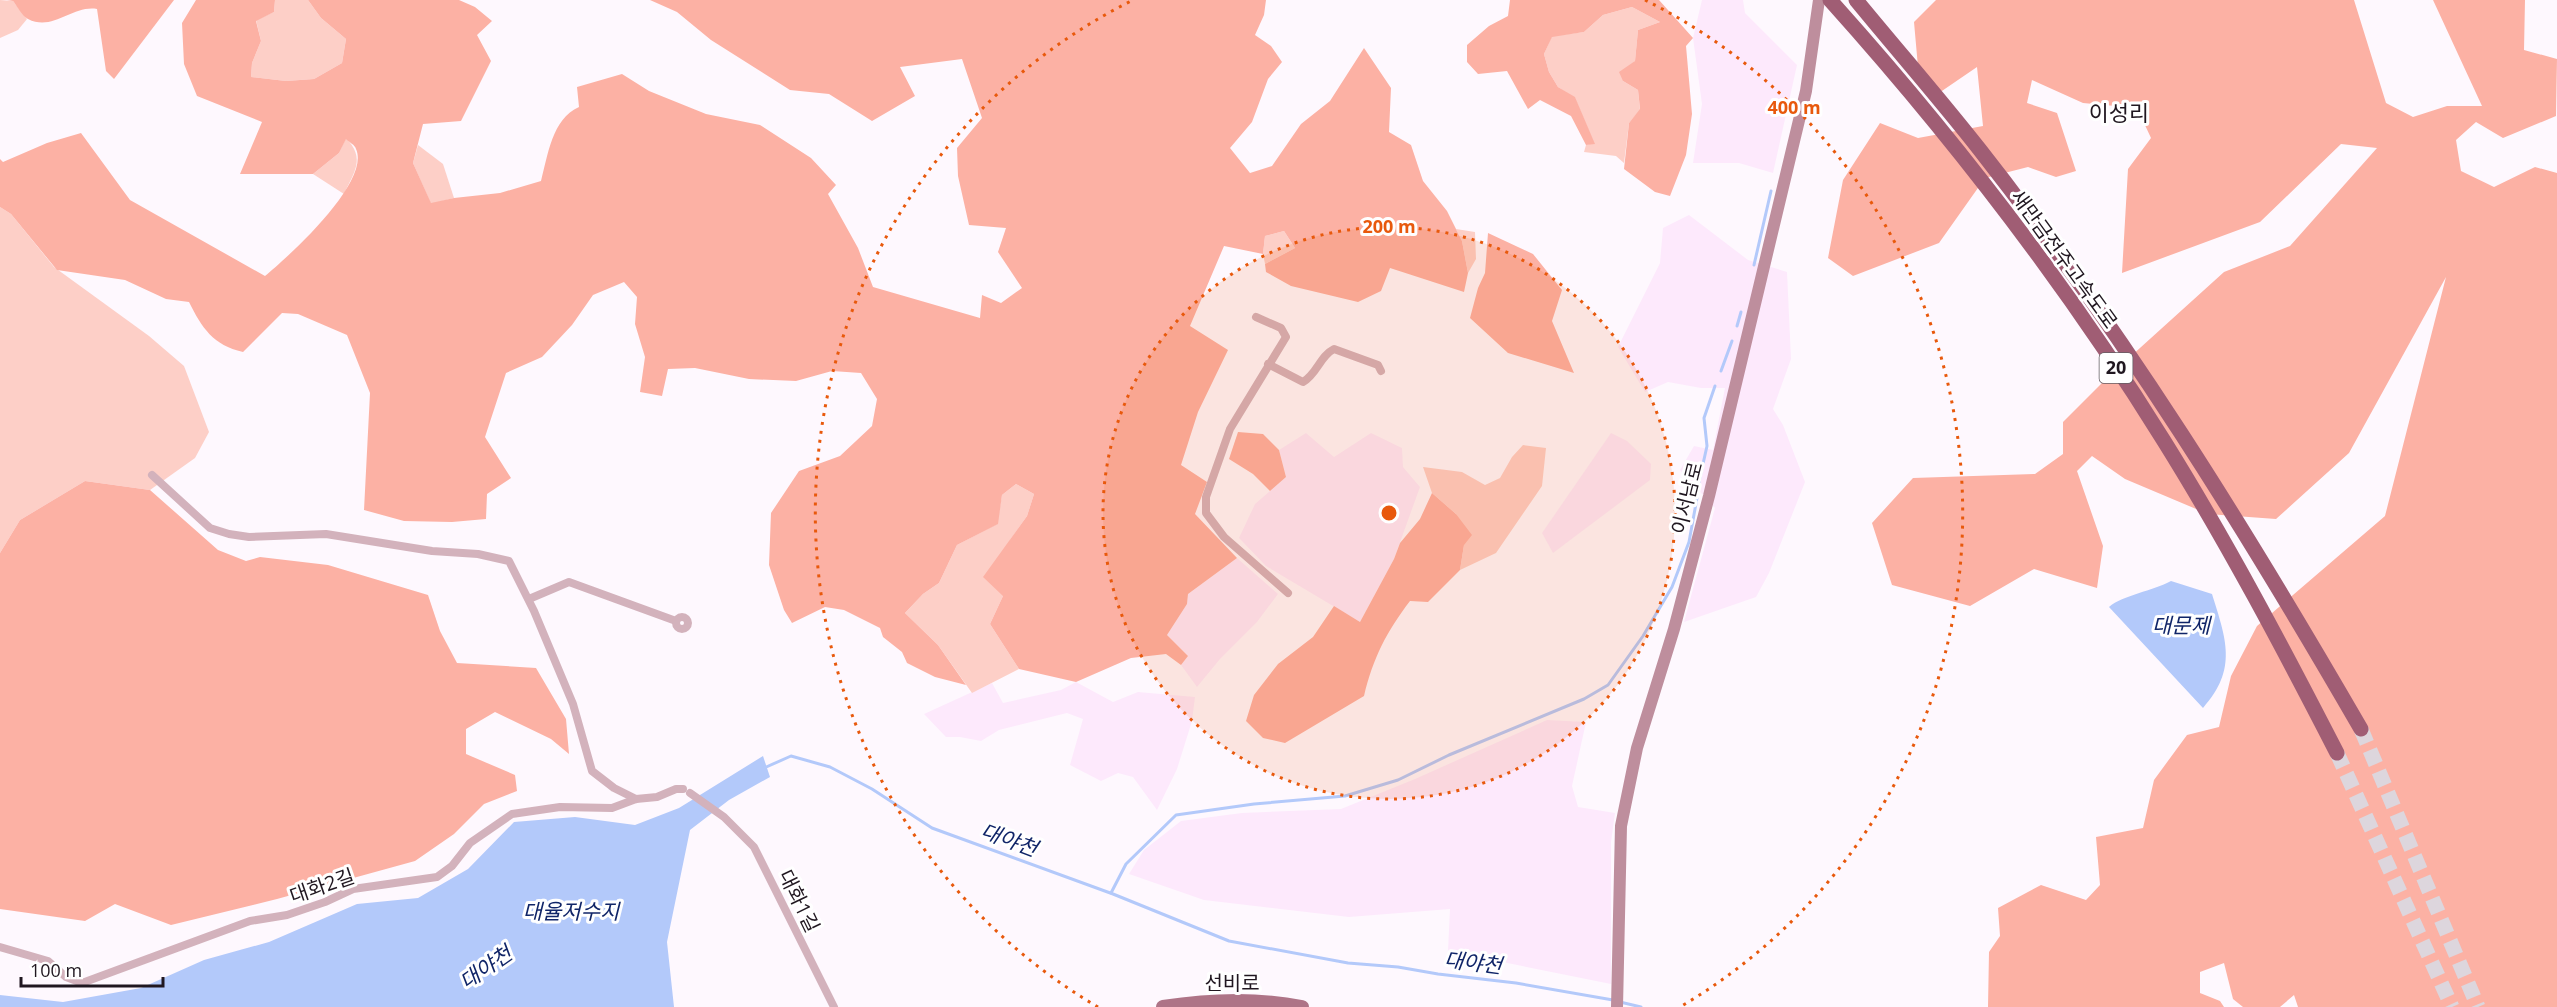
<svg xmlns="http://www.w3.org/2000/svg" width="2557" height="1007" font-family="'Open Sans','Noto Sans KR',sans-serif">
	<rect width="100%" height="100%" fill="#fef8fe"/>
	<!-- built -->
	<g fill="#fde9fc">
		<polygon points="1702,0 1743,0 1745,13 1797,65 1773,173 1739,163 1693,163 1702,104 1693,38"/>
		<polygon points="1689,215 1748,260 1787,272 1791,359 1773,409 1783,425 1805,482 1769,573 1756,597 1684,622 1715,508 1680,470 1694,446 1713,450 1725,388 1701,388 1668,382 1645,392 1618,347 1660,263 1663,228"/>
		<polygon points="1306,433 1334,457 1371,433 1402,448 1403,467 1420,487 1394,559 1360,622 1266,566 1239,538 1255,504 1286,477 1279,450"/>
		<polygon points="1611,433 1627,441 1651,464 1650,480 1553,553 1542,533"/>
		<polygon points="1237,558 1278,594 1257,622 1220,659 1197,687 1181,665 1188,656 1167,635 1187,604 1188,594"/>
		<polygon points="1076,682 1113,702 1138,692 1195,697 1192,721 1177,769 1157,810 1133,777 1118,773 1101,781 1070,765 1083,719 1067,713 999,730 981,741 960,737 946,737 924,714 992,683 1003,703 1061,690"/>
		<polygon points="1547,720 1586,722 1572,786 1578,807 1615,813 1611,842 1611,984 1448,951 1450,909 1349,917 1204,900 1129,874 1144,850 1181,821 1242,813 1341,809 1415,779"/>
	</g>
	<!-- green -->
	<g fill="#fdcfc7">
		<polygon points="0,0 13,1 27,19 18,30 0,38"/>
		<polygon points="275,0 308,0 321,18 346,39 342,63 314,79 286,81 251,77 252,63 261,41 256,20 274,12"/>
		<polygon points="1632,7 1660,22 1638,30 1635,61 1623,81 1638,90 1640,110 1629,123 1624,163 1616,156 1584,152 1586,145 1594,143 1575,98 1558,87 1549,72 1544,54 1552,36 1584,32 1603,15"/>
		<path d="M346 138C366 159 354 172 344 194L313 174 339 153Z"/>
		<polygon points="418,145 443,164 454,198 431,204 413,163"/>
		<polygon points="0,207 11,214 54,267 149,336 184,366 209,432 195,458 150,490 85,481 20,520 0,553"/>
		<polygon points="1456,229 1475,232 1476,259 1468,273 1462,241"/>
		<polygon points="1284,231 1295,248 1265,264 1263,254 1265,236"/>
		<polygon points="1523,445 1546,448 1542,486 1496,553 1460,570 1464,545 1456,514 1432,493 1423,467 1462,472 1485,485 1500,478 1512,457"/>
		<polygon points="1016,484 1034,494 1027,516 1010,540 1003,596 990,624 1019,669 972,693 938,645 905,613 923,594 939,583 957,545 997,524 1002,495"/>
	</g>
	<!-- forest -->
	<g fill="#fcb1a4">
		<path d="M7 0H174L114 79 106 71 97 9C72 5 53 32 28 19 22 16 17 6 13 1Z"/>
		<path d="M196 0H275L274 12 256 21 261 41 252 63 251 77 286 81 314 79 342 63 346 39 321 18 308 0H459L475 7 492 21 477 35 491 61 461 121 423 124 413 163 431 203 454 198 500 193 541 181C548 155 552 119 579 107L577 87 622 74 649 91 706 114 760 125 811 158 836 185 828 194 858 248 873 287 980 318 982 295 1001 303 1022 288 998 252 1006 228 969 225 958 176 957 148 982 118 962 59 900 67 915 96 872 121 829 94 790 90 711 40 677 12 650 0H1266L1264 15 1255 35 1271 46 1282 62 1268 79 1252 122 1230 148 1250 173 1272 166 1301 124 1330 101 1364 48 1391 88 1389 132 1411 145 1423 181 1447 211 1462 241 1468 273 1464 292 1390 268 1381 291 1358 302 1291 286 1266 272 1265 264 1295 248 1284 231 1265 236 1263 254 1224 246 1190 326 1228 350 1198 412 1181 465 1207 482 1195 514 1237 558 1188 594 1187 604 1167 635 1188 656 1181 665 1166 654 1131 658 1076 682 1019 669 990 624 1003 596 983 577 1027 516 1034 494 1016 484 1002 495 998 524 957 545 939 583 923 594 905 613 938 645 966 685 935 677 907 663 902 652 883 637 880 628 844 610 825 607 792 623 784 610 769 565 771 513 799 471 840 456 872 426 877 399 861 373 832 371 796 381 749 379 695 368 668 369 662 396 640 392 645 357 635 324 637 297 624 282 593 295 572 325 542 357 506 373 485 437 511 478 487 494 486 519 452 522 404 521 364 510 370 393 347 335 298 314 282 313 243 352C213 345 202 328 189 302L166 299 125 280 57 270 11 214 0 207V159L3 162 47 143 81 133 130 200 265 276C288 257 371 182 356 149 355 145 349 142 346 139L339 153 313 174H240L262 122 197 96 184 64 182 23Z"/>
		<polygon points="1510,0 1659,0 1693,38 1686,46 1692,114 1686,155 1670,196 1655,192 1624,169 1629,123 1640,109 1638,90 1623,81 1619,72 1635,61 1638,30 1660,22 1632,7 1603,15 1584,32 1552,37 1544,54 1549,72 1558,87 1575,97 1595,144 1586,145 1571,116 1540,100 1528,109 1507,71 1478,74 1467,62 1467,45 1489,26 1508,16"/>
		<polygon points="1936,0 2354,0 2386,103 2413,117 2447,106 2482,106 2433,0 2525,0 2524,50 2557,59 2556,116 2503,138 2476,122 2456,140 2461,171 2494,187 2535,167 2557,173 2557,1007 2298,1007 2294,995 2280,1007 2243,1007 2233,999 2224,963 2200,972 2200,993 2220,1001 2224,1007 1988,1007 1989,952 2000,936 1998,908 2041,885 2086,900 2100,885 2096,837 2143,828 2154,780 2187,735 2219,727 2231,676 2257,626 2385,516 2446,277 2349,453 2276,519 2208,514 2125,479 2092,456 2077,471 2103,546 2097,588 2034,569 1970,606 1892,585 1872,523 1913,478 2035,474 2063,454 2063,422 2109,376 2224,272 2290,246 2377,148 2341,144 2260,222 2122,273 2128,169 2151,138 2137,108 2083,103 2032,80 2027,103 2057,113 2076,171 2056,177 2028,167 1985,178 1939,243 1853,276 1828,258 1843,180 1880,123 1918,138 1983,126 1977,67 1936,95 1918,67 1914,22"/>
		<polygon points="1488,233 1533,254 1562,290 1552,321 1574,373 1508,353 1470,318 1478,288 1485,273"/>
		<polygon points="1238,432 1263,434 1279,450 1286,477 1270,491 1253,474 1229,459"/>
		<polygon points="85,481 150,490 218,550 246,561 260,557 328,565 428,595 440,631 457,663 536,668 566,719 569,754 551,739 495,712 466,729 466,754 515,775 517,791 484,804 454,834 415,861 277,899 171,925 115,904 85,921 0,909 0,553 20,520"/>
		<path d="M1432 493 1456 514 1472 535 1464 545 1460 570 1428 602 1410 601C1387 631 1373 658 1364 696L1285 743 1263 738 1246 721 1254 695 1278 664 1313 637 1334 606 1360 622 1394 559 1400 543 1420 519Z"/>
	</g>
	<!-- water -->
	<g fill="#b3c9fa">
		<path d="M2171 581 2212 594C2226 639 2238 669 2203 708L2109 607C2123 595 2153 591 2171 581Z"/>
		<polygon points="763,756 770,777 729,800 690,830 667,942 674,1007 0,1007 0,995 63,1002 141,988 204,960 269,942 357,904 418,898 468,869 514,822 575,817 635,825 679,808"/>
	</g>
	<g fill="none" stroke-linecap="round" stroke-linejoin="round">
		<!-- stream -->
		<g stroke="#b3c9fa" stroke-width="3">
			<polyline points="1754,265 1771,191"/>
			<polyline points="1737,326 1741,312"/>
			<polyline points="1721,371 1732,341"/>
			<polyline points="1699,482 1707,446 1704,418 1715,386"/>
			<polyline points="764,768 791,756 830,767 872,789 932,828 1113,894 1229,941 1348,963 1398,967 1438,974 1516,983 1613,1000"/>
			<polyline points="1111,893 1126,864 1176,815 1254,804 1345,796 1398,780 1449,755 1584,699 1608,685 1643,636 1672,587 1689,542 1697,498"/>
			<polyline points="1620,1002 1641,1007"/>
		</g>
		<!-- highway-tunnel -->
		<g stroke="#ddd6dd" stroke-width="15" stroke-dasharray="15 8" stroke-linecap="butt">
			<polyline points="2361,729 2478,1007"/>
			<polyline points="2337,753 2452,1007"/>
		</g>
		<!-- street -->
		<g stroke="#d3b2bc" stroke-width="8">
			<polyline points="1256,317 1281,328 1286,337 1230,429 1206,497 1206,513 1224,537 1288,593"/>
			<path d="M1268 364 1303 382C1317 374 1320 356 1334 349L1378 365 1381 371"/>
			<polyline points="152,475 210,528 229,534 249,537 326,534 432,551 478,554 509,561 534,611 573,704 592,771 614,788 636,799"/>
			<polyline points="529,599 569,582 676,621"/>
			<circle cx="682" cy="623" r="6"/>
			<polyline points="690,793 724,817 754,847 834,1007"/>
			<polyline points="0,947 48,961 66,977 82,983 250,921 287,915 325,902 353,889 437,877 452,866 470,843 512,814 560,807 612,808 636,799 657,797 676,789 683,789"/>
		</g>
		<!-- secondary -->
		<polyline stroke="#be8e9d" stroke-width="12" points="1617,1007 1621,826 1637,748 1674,629 1709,496 1806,91 1819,0"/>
		<!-- primary -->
		<path stroke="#ae7487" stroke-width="14" d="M1163 1007C1209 1000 1256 998 1302 1007"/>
		<!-- highway -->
		<g stroke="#a05d74" stroke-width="15">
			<path d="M1830 0C1953 137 2067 285 2164 441 2227 542 2283 648 2337 753"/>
			<path d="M1856 0C1897 50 1940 99 1980 150 2123 332 2246 530 2361 729"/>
		</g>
	</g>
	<!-- distance rings -->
	<circle cx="1389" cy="513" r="286" fill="#e8590c" fill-opacity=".12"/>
	<g fill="none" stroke="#e8590c" stroke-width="3" stroke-dasharray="3 6">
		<circle cx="1389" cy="513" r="286"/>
		<path d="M1098 1007A573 573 0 0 1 1133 0M1645 0A573 573 0 0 1 1680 1007"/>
	</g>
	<g text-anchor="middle" stroke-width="6" stroke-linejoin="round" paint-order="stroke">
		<!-- shield labels -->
		<rect fill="#fff" stroke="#635d63" stroke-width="1.5" x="2099.5" y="353" width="33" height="30" rx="4.5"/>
		<g font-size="18" font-weight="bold" fill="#201720">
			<text x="2116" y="374">20</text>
		</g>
		<!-- street labels -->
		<g font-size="20" fill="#201720" stroke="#fff">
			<text transform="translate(2064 259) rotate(54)" y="7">새만금전주고속도로</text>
			<text transform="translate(1687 498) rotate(-76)" y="7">이서남로</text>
			<text transform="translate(322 886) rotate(-19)" y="7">대화2길</text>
			<text transform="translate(799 901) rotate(64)" y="7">대화1길</text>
			<text x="1232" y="990">선비로</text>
		</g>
		<!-- water labels -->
		<g font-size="21" font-style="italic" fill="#102568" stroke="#fff">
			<text x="2181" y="633">대문제</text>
			<text transform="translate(1009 840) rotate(20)" y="7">대야천</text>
			<text x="571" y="919">대율저수지</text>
			<text transform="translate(1473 963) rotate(7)" y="7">대야천</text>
			<text transform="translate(486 968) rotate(-35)" y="7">대야천</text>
		</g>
		<!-- quarter labels -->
		<g font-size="22" fill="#201720" stroke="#fff">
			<text x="2119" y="121">이성리</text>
		</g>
	</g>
	<circle cx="1389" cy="513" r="9" fill="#e8590c" stroke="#fff" stroke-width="3"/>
	<g font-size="18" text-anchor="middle" font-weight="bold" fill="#e8590c" stroke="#fff" stroke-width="6" stroke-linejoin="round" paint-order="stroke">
		<text x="1794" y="114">400 m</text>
		<text x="1389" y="233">200 m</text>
	</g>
	<!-- scale -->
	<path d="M21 977v9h142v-9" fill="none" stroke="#201720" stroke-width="3"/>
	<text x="30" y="977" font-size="18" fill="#201720" stroke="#ffffff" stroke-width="4.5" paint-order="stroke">100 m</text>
</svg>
